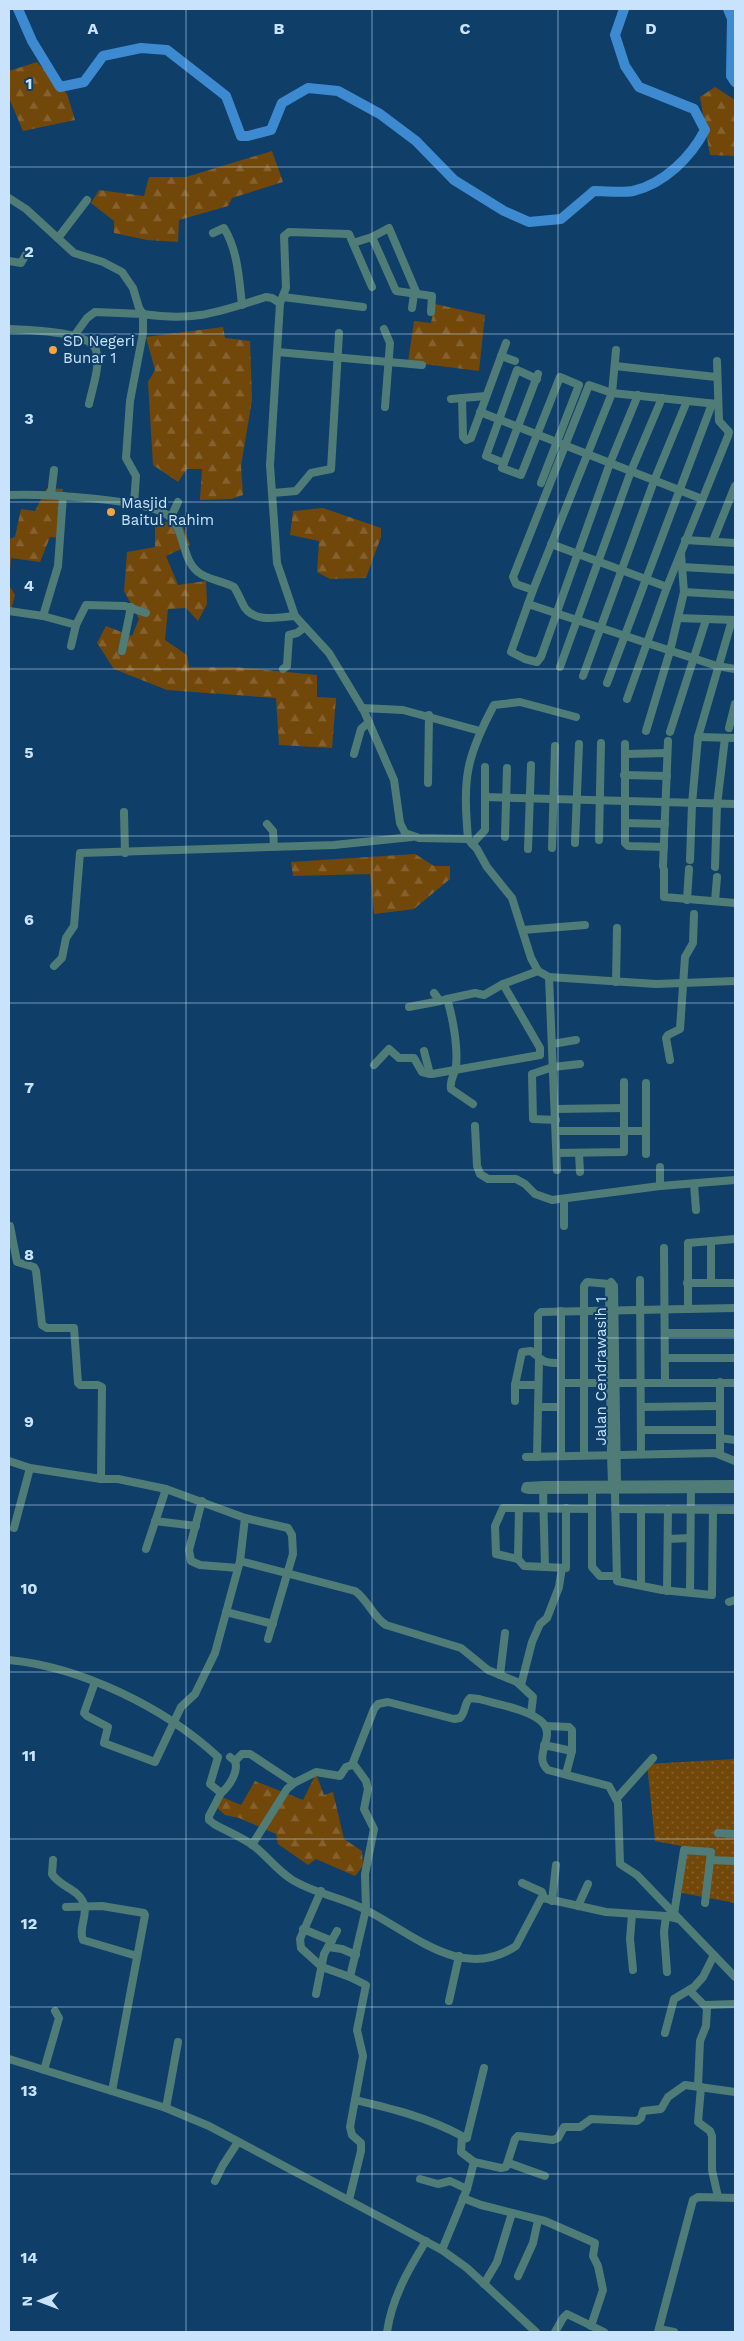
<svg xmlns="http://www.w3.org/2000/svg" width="744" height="2341" font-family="'Work Sans',sans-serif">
	<defs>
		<pattern id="grass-dots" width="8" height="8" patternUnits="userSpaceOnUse" patternTransform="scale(1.25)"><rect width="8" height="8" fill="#72470a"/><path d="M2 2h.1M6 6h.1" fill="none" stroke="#85612f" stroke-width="1.8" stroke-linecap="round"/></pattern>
		<pattern id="forest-firs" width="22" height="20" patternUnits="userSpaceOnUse" patternTransform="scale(1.25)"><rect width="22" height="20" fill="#72470a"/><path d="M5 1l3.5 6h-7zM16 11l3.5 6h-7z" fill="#85612f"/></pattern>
	</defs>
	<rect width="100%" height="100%" fill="#0f3f68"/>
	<!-- grass -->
	<polygon fill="url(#grass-dots)" points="735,1759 735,1903 682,1893 681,1846 655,1841 647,1764"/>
	<!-- forest -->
	<g fill="url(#forest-firs)">
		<polygon points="37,62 67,94 75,120 23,131 9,98 9,71"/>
		<polygon points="715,87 735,100 735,156 710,155 700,97"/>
		<polygon points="272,151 283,182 232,198 228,206 179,220 178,242 147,240 114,233 114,221 91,203 99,190 144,196 149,177 186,177"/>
		<polygon points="435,304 485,315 479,371 408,362 414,321 431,323"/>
		<polygon points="223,327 225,338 250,341 252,400 241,466 243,495 231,499 200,500 202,469 187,469 178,482 153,465 148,382 155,370 146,337"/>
		<polygon points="47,488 63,489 61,538 50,537 40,562 11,558 9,585 15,595 9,617 9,539 15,537 21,509 35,511"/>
		<polygon points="323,508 381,528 381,537 366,578 330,579 317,572 319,541 290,535 293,511"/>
		<polygon points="180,519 190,545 166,556 178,585 206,581 207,604 198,621 186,608 168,609 165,640 187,655 189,667 235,667 317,675 317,697 336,698 332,748 279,745 276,698 167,690 114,669 97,643 106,626 132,636 139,619 124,591 127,552 155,547 155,524"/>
		<polygon points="415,854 434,866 450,866 450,879 414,909 374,914 370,874 293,876 291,862"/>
		<polygon points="316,1774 324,1795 333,1792 344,1839 362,1851 363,1866 355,1876 316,1859 308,1865 278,1844 276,1834 239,1818 225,1815 216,1807 222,1797 241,1805 255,1781 303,1800"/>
	</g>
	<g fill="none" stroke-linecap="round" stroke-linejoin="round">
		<!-- river -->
		<g stroke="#3d8ad1" stroke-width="10">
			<path d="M18 9 32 41 60 87 84 82 103 56 141 48 167 50 226 96 241 136H248L271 130 282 103 308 88 338 91 380 114 416 141 454 180 504 211 529 222 561 219 594 191C606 191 622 193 633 191 664 184 691 157 705 130L694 109 639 87 625 66 615 35 624 9"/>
			<polyline points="728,9 732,19 731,76 735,82"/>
		</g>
		<!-- minor -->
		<g stroke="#507c78" stroke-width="8">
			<path d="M9 198 26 209 74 253 103 262 122 272 133 288 139 308 143 314C195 322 218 312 266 297L272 298 280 303 270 465 277 563 295 616 329 653 364 711 394 780 400 823 405 833 419 838 468 839 477 849 487 867 512 898 531 958 538 971 549 977 656 984 735 981"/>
			<path d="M213 233 224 228C238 251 239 279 242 305"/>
			<polyline points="372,237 389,228 417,294"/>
			<polyline points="58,238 87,200"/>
			<polyline points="353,243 372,237 396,291 432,296 431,312"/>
			<polyline points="9,261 21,263 28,251"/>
			<polyline points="283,297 363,307"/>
			<polyline points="280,303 286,288 284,236 289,232 349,234 372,287"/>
			<polyline points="412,308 414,294"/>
			<path d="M9 329C27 330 90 331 96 350 101 365 92 389 89 404"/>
			<polyline points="384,329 390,343 385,407"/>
			<polyline points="74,336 87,318 95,312 143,314 143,333 130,401 126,458 136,476 134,504"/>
			<polyline points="616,350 612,393 533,590 511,652 525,659 537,662 541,657 610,463 638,395"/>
			<polyline points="277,352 422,365"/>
			<polyline points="501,356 515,361"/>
			<polyline points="615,366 716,377"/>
			<polyline points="538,374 502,468 521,475 560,377 579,385 541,483"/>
			<polyline points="462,398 463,437 466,440 471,438 506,343"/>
			<polyline points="451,399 486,396"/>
			<polyline points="480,412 702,499"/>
			<polyline points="504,463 486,456 517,370 537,379"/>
			<polyline points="273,493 296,491 311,473 331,469 339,333"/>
			<path d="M9 495C39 494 152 498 171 518 185 532 182 560 198 572 208 580 223 581 234 587 238 593 241 601 245 608 256 623 279 617 295 616"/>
			<polyline points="51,495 54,470"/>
			<polyline points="171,517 178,502"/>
			<polyline points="685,540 735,543"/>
			<polyline points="713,541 735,486"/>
			<polyline points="551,544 667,587"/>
			<polyline points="682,567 735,570"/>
			<polyline points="533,590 516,584 513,577 589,385 612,393 717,404"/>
			<polyline points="684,592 735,595"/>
			<polyline points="528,604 717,666 735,669"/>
			<polyline points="9,611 43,616 58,566 63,496"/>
			<polyline points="43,616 76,625 71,646"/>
			<polyline points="678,618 735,620"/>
			<polyline points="76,625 86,605 125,606 146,613"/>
			<polyline points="122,651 131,607"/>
			<polyline points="560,667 631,471 662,398"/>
			<polyline points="283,669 287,666 289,635 297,633 305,627"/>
			<polyline points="583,676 654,481 687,401"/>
			<polyline points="607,683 712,404"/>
			<polyline points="627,699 667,587 728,436 729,432 719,421 717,361"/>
			<polyline points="362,708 403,710 480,731"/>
			<polyline points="729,728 735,704"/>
			<polyline points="646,731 670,651 684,592 681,554"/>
			<polyline points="670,732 706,620"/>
			<polyline points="698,737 735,738"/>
			<polyline points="625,744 625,843 628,846 664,847"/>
			<polyline points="354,754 361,729 369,722"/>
			<polyline points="625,754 667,753"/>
			<polyline points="624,775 667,776"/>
			<polyline points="428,783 429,715"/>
			<polyline points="485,797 735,804"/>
			<polyline points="124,812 125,853"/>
			<polyline points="625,823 665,824"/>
			<polyline points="267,824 273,831 274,846"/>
			<polyline points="505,837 507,768"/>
			<path d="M468 839C463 779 465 759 494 705L520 702 576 717"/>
			<polyline points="599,840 601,743"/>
			<polyline points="575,843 579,744"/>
			<polyline points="472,844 485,830 485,767"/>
			<polyline points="552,848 555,746"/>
			<polyline points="528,849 531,765"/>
			<polyline points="690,860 692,804 698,737 732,620"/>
			<polyline points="663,866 668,741"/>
			<polyline points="715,867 717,805 725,738"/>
			<polyline points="664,870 664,897 735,903"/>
			<polyline points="687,900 689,869"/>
			<polyline points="715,901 717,877"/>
			<polyline points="523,930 585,925"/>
			<polyline points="54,966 62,958 66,938 74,926 80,853 334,845 412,837"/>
			<polyline points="549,977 557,1170"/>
			<polyline points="616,982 617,928"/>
			<path d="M434 993 440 1001 447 999C453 1018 458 1047 456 1066 455 1075 449 1080 451 1089L473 1104"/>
			<polyline points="447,999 475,993 484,995 503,984 538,971"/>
			<polyline points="409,1007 440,1001"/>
			<polyline points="552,1044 576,1040"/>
			<polyline points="424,1051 430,1074 432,1074 540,1055 540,1048 503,984"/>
			<polyline points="670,1060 666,1038 668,1035 680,1029 685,957 693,943 694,914"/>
			<polyline points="374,1065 389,1049 399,1058 414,1058 422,1072 430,1074"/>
			<polyline points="646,1083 646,1154"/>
			<polyline points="555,1109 624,1108"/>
			<polyline points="556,1120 533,1119 532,1074 553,1067 580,1064"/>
			<polyline points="475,1126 477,1166 480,1174 488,1179 516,1179 525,1184 535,1194 552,1200 660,1186 735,1180"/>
			<polyline points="556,1131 646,1131"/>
			<polyline points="557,1153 624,1152 624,1082"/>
			<polyline points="579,1153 580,1172"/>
			<polyline points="660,1167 660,1186"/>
			<polyline points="694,1184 696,1210"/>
			<polyline points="564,1200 564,1226"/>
			<polyline points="10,1226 17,1262 34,1267 36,1271 42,1325 47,1328 74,1328 78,1383 80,1385 98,1385 102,1387 101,1479"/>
			<polyline points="711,1242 711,1283"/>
			<polyline points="664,1248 665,1382"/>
			<polyline points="640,1280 641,1453"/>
			<polyline points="687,1283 735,1283"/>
			<polyline points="688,1309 688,1243 735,1239"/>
			<polyline points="561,1311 561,1456"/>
			<polyline points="665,1333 735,1333"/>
			<polyline points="538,1352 538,1315 541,1312 735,1308"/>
			<polyline points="665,1358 735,1358"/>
			<polyline points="720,1382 720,1454"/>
			<polyline points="561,1383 735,1383"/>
			<path d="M515 1385 522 1352 531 1351C545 1362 542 1363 561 1363"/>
			<polyline points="515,1401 515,1385 538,1385"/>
			<polyline points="538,1407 561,1407"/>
			<polyline points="641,1407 720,1406"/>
			<polyline points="641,1430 720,1430"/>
			<polyline points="720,1438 735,1440"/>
			<polyline points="584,1455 584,1286 587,1282 609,1284"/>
			<polyline points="526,1457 715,1453 735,1461"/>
			<polyline points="537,1457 539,1360"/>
			<path d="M9 1461 30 1468 101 1479H118L166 1489 245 1518 240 1561 355 1591C368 1600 373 1617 386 1625L461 1648 488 1670 517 1682 533 1697 531 1714"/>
			<polyline points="735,1484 545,1485 526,1486 525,1489 529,1490 735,1489"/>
			<polyline points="592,1489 592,1567 600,1576 617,1576"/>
			<polyline points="543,1490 545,1567"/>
			<polyline points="615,1494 617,1484 614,1286 611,1282 609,1284 611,1454 612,1484 615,1494 617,1581 662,1590 712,1595 713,1510"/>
			<polyline points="202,1501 189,1550 191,1561 200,1565 238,1568"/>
			<polyline points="566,1508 566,1568 524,1566 518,1559 496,1554 495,1526 503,1508 591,1509"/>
			<polyline points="615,1509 735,1510"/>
			<polyline points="245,1518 288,1528 292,1535 293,1554 268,1639"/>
			<polyline points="155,1521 196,1526"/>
			<polyline points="14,1528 30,1468"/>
			<polyline points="668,1539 690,1538"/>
			<polyline points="146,1549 166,1489"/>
			<polyline points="518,1559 519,1508"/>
			<polyline points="641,1585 641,1509"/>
			<polyline points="667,1591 668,1509"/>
			<polyline points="690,1592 691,1485"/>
			<polyline points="729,1602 735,1600"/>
			<polyline points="226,1612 273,1624"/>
			<path d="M9 1660C81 1667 164 1707 218 1757L210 1784 221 1793 209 1816V1820L214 1824C226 1831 242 1837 254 1846 267 1856 276 1869 291 1879 312 1893 341 1897 364 1909 411 1932 462 1983 516 1946L543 1895 542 1892 522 1883"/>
			<polyline points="500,1675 505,1633"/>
			<polyline points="95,1682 84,1713 87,1716 108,1727 104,1743 155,1762 181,1707 195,1694 215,1653 240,1561"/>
			<polyline points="521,1685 532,1642 540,1624 547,1618 559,1587 562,1568"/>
			<polyline points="546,1726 569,1727 572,1730 572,1751 566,1774"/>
			<polyline points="544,1745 572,1751"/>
			<polyline points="235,1761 242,1754 250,1754 294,1783"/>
			<path d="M352 1765 374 1709 378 1704 388 1702 454 1719 460 1718C466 1712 464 1703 470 1698L479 1699C497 1704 531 1710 543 1723 556 1737 532 1756 548 1770L609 1786 618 1803 620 1864 637 1875 735 1977"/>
			<path d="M221 1793C229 1787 239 1771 235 1761L230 1757"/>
			<polyline points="617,1798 653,1758"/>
			<polyline points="718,1833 735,1834"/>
			<polyline points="252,1845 287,1789 294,1783 316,1772 340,1776 346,1767 352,1765 355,1766 366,1781 368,1789 364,1809 374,1829 365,1874 366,1909 350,1977 366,1985 357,2030 363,2056 350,2127 352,2135 361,2143 361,2151 349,2200"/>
			<path d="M53 1860 52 1874C61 1888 78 1888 84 1904 88 1915 78 1929 83 1940L137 1956"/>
			<polyline points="710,1860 735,1861"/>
			<polyline points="321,1891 300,1939 301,1948 322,1967 350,1977"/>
			<polyline points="543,1898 606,1912 666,1916 679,1919"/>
			<polyline points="552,1901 556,1865"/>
			<polyline points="578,1906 588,1884"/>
			<polyline points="66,1907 102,1906 144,1913 145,1915 112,2091"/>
			<polyline points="632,1914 630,1939 633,1970"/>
			<polyline points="674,1914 684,1850 711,1852 705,1903"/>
			<polyline points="666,1916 664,1932 667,1972"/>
			<polyline points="303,1929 332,1941"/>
			<polyline points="328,1947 342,1949 356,1955"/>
			<polyline points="689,1990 707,2008 706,2026 700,2041 698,2086"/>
			<polyline points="316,1994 324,1954 337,1931"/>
			<polyline points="449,2001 459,1956"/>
			<polyline points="706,2005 735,2004"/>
			<polyline points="665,2033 674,1999 694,1987 703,1977 714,1955"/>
			<polyline points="9,2059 166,2108 209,2126 442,2250 467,2268 536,2332"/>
			<polyline points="44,2070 59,2018 55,2011"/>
			<polyline points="701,2087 698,2122 710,2131 712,2136 712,2170 718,2197"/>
			<path d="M355 2100C393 2109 427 2117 462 2136L461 2152 474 2162"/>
			<polyline points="166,2108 178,2042"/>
			<polyline points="463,2139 467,2138 468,2133 484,2068"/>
			<polyline points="509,2163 545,2176"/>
			<polyline points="420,2179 438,2184 450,2181 467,2189"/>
			<polyline points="215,2181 223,2165 238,2142"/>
			<polyline points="463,2198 481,2205 545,2221 595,2243 593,2256 598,2266 603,2290 591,2326"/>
			<polyline points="442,2250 467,2189 474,2162 501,2168 506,2167 515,2139 518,2136 553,2140 558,2138 564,2127 580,2127 591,2119 637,2121 641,2118 643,2111 661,2109 668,2097 685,2085 735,2092"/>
			<polyline points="518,2276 533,2243 538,2220"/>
			<polyline points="484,2284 497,2262 512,2213"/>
			<polyline points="659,2329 674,2332"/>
			<path d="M387 2332C392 2298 408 2270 426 2241"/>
			<polyline points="555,2332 563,2318 567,2314 604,2332"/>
			<polyline points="658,2332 693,2200 698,2197 735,2198"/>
		</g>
	</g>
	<!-- grid -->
	<path fill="none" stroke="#cae3fc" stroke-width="1" stroke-opacity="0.55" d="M186 9V2332M372 9V2332M558 9V2332M9 167H735M9 334H735M9 502H735M9 669H735M9 836H735M9 1003H735M9 1170H735M9 1338H735M9 1505H735M9 1672H735M9 1839H735M9 2007H735M9 2174H735"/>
	<!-- markers -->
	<g fill="#f2a541" stroke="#0f3f68" stroke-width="2">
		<circle cx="53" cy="350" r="5"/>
		<circle cx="111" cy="512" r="5"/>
	</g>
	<g text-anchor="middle" stroke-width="4" stroke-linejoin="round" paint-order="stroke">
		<!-- poi labels -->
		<g font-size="15" fill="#cae3fc" stroke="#0f3f68" text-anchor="start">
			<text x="63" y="346">SD Negeri<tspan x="63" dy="17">Bunar 1</tspan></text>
			<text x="121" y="508">Masjid<tspan x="121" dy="17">Baitul Rahim</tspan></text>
		</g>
		<!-- street labels -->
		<g font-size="15" fill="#cae3fc" stroke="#0f3f68">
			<text transform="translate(601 1371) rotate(-90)" y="5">Jalan Cendrawasih 1</text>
		</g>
	</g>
	<g font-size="16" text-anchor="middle" font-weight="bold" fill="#cae3fc" stroke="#0f3f68" stroke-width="4" stroke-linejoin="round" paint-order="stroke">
		<text x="93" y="34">A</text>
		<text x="279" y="34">B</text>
		<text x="465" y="34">C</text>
		<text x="651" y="34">D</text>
		<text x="29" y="89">1</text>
		<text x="29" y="257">2</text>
		<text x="29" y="424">3</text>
		<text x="29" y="591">4</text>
		<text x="29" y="758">5</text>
		<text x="29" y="925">6</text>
		<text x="29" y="1093">7</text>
		<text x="29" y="1260">8</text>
		<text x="29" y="1427">9</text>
		<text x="29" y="1594">10</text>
		<text x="29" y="1761">11</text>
		<text x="29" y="1929">12</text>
		<text x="29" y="2096">13</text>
		<text x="29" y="2263">14</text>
	</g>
	<!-- border -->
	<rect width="744" height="2341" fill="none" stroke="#cae3fc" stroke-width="20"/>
	<!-- north arrow -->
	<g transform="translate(40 2301) rotate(269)" stroke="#0f3f68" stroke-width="4" paint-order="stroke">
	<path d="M0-4L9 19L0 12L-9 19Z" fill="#cae3fc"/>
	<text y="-8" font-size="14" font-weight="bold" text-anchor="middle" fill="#cae3fc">N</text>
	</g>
</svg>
